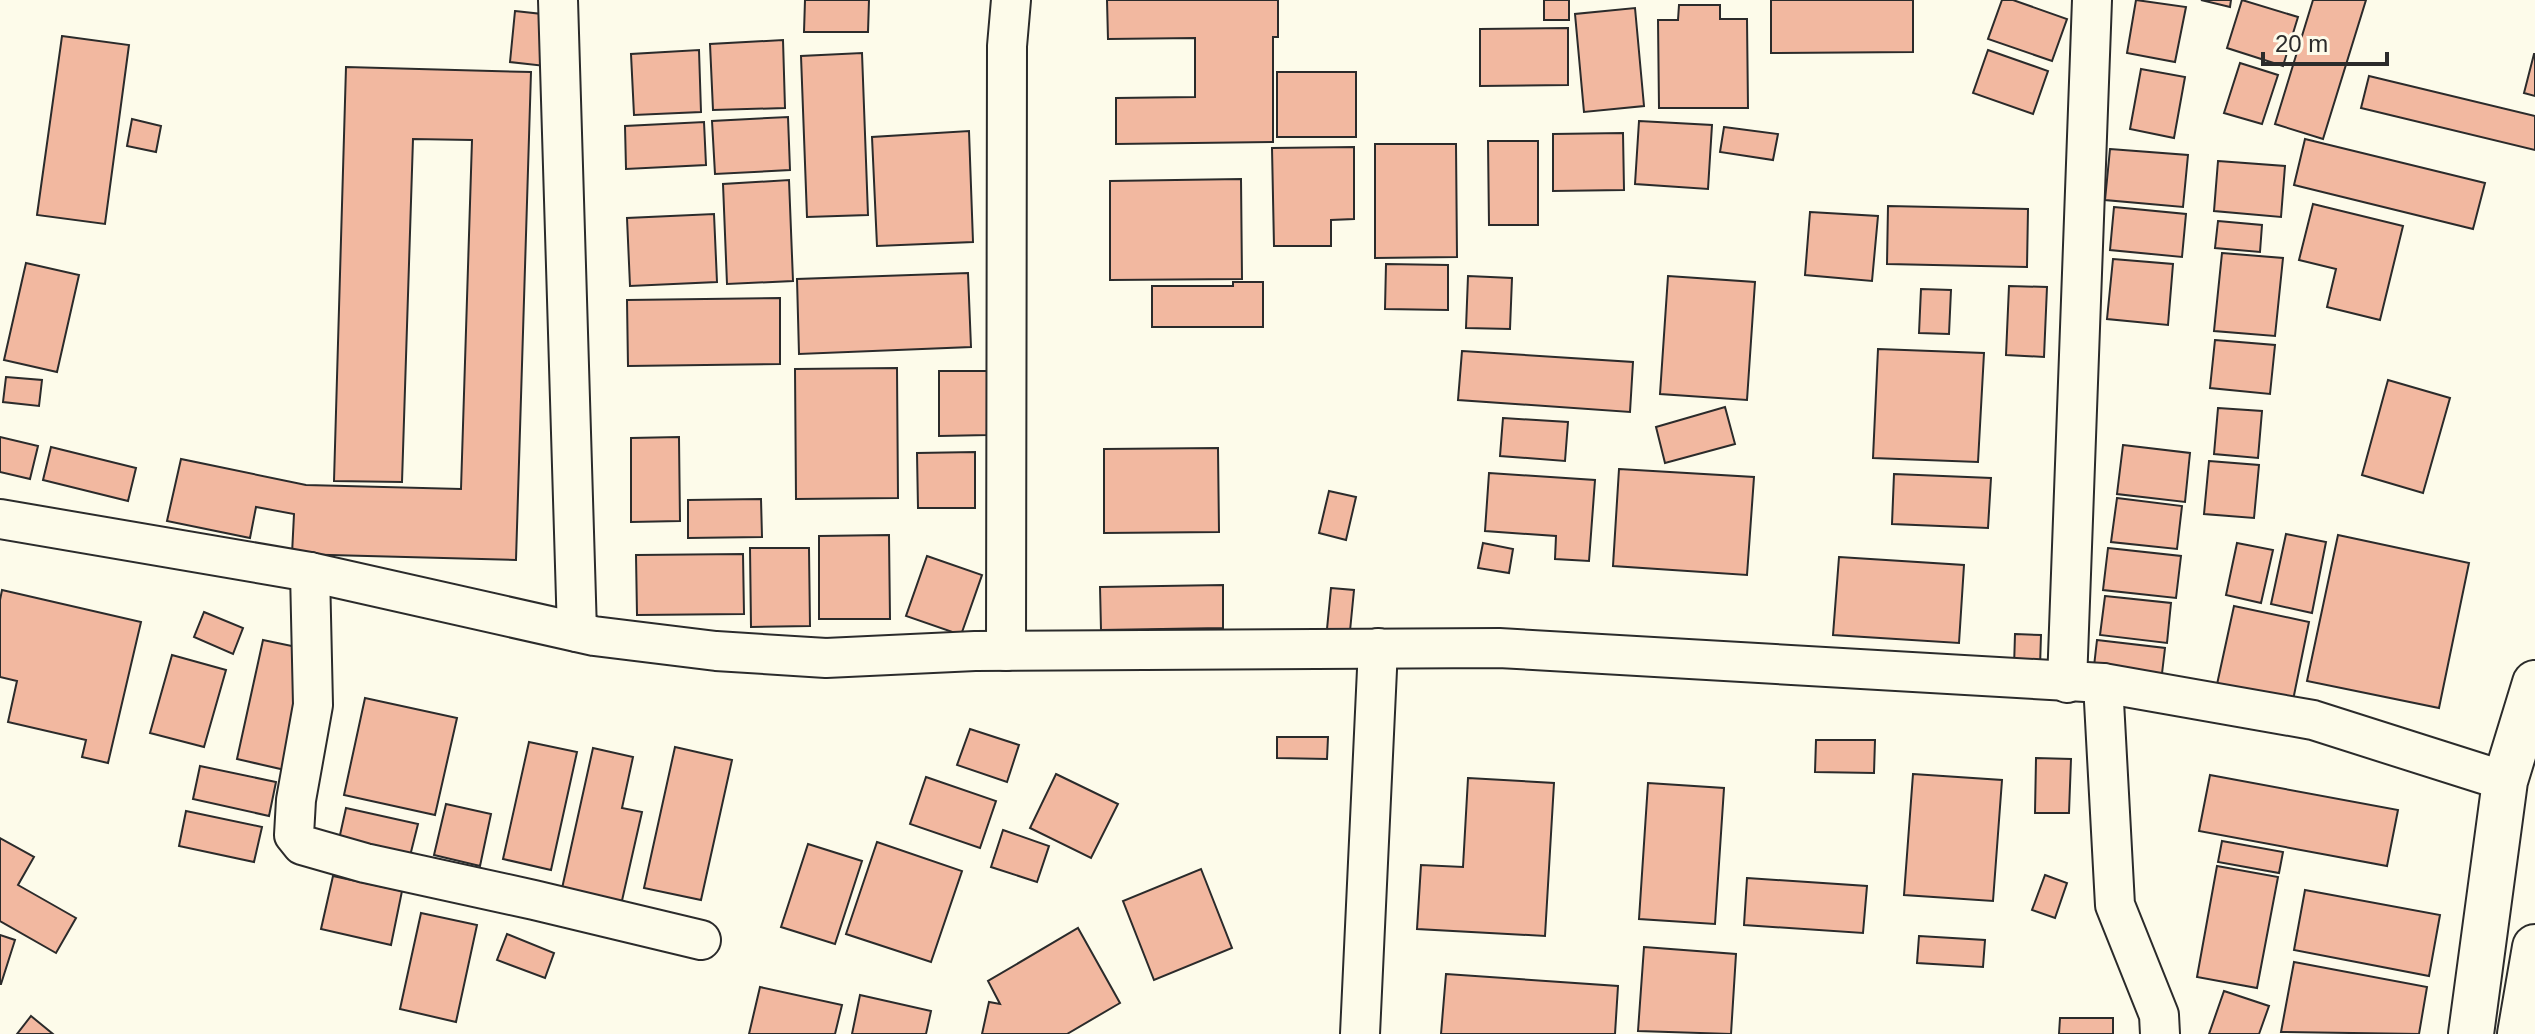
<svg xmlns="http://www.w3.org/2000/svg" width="2535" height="1034" font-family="Arial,sans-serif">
	<rect width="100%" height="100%" fill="#fdfbea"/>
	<!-- building -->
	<g fill="#f2b8a0" stroke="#2b2b2b" stroke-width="2">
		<polygon points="805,0 869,0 868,32 804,32"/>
		<polygon points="1107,0 1278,0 1278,37 1273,37 1273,142 1116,144 1116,98 1195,97 1195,38 1108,39"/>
		<rect x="1544" y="0" width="25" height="20"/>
		<polygon points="1771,0 1913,0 1913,52 1771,53"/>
		<polygon points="2002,0 2013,0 2067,19 2052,61 1988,39"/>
		<polygon points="2136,0 2186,7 2175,62 2127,53"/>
		<polygon points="2201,0 2231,0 2230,7"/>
		<polygon points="2242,0 2298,17 2283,66 2227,48"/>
		<polygon points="2313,0 2366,0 2323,139 2275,124"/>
		<polygon points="1679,5 1720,5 1720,19 1747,19 1748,108 1659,108 1658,20 1678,20"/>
		<polygon points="1635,8 1644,106 1584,112 1575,14"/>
		<polygon points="515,11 551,15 545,66 510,62"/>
		<polygon points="1568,28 1568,85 1480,86 1480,29"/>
		<polygon points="62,36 129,45 105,224 37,215"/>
		<polygon points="783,40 785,108 713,110 710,44"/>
		<polygon points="699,50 701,112 634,115 631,54"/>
		<polygon points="1988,50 2048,71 2033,114 1973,93"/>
		<polygon points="862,53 868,215 807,217 801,56"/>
		<polygon points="2534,54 2535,54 2535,96 2524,93"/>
		<polygon points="2240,63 2278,75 2262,124 2224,113"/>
		<polygon points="346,67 531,72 516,560 292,554 294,514 256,507 250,538 167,521 181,459 306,485 461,489 472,140 413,139 402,482 334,481"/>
		<polygon points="2141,69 2185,77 2174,138 2130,129"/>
		<rect x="1277" y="72" width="79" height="65"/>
		<polygon points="2369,76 2535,116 2535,150 2361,108"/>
		<polygon points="788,117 790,170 715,174 712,121"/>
		<polygon points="132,119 161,126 156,152 127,146"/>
		<polygon points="1639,121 1712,125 1708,189 1635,184"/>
		<polygon points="704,122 706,165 626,169 625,126"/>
		<polygon points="1724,127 1778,134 1773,160 1720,152"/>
		<polygon points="969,131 973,242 877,246 872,137"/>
		<polygon points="1623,133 1624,190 1553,191 1553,134"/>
		<polygon points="2305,139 2485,183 2473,229 2294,185"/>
		<polygon points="1488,141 1538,141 1538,225 1489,225"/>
		<polygon points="1375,144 1456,144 1457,257 1375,258"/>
		<polygon points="1354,147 1354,219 1331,220 1331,246 1274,246 1272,148"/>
		<polygon points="2110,149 2188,155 2183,207 2105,200"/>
		<polygon points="2218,161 2285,166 2281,217 2214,211"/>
		<polygon points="1241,179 1242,279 1110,280 1110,181"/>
		<polygon points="789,180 793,281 727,284 723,184"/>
		<polygon points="2313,204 2403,226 2380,320 2327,307 2336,269 2299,260"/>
		<polygon points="1888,206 2028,209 2027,267 1887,264"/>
		<polygon points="2114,207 2186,214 2182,257 2110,250"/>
		<polygon points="1810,212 1878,216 1872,281 1805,275"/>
		<polygon points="714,214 717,282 630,286 627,218"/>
		<polygon points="2218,221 2262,225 2260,252 2215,248"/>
		<polygon points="2222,253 2283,258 2275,336 2214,331"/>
		<polygon points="2113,259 2173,264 2168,325 2107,319"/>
		<polygon points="26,263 79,275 57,372 4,360"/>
		<polygon points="1386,264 1448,265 1448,310 1385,309"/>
		<polygon points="968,273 971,347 799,354 797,279"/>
		<polygon points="1468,276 1512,278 1510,329 1466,328"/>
		<polygon points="1668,276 1755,282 1747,400 1660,394"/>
		<polygon points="1233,282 1263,282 1263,327 1152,327 1152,286 1233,286"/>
		<polygon points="2009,286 2047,287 2044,357 2006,355"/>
		<polygon points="1921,289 1951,290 1949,334 1919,333"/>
		<polygon points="780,298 780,364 628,366 627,300"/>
		<polygon points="2215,340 2275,345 2270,394 2210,388"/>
		<polygon points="1878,349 1984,353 1978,462 1873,458"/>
		<polygon points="1462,351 1633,362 1630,412 1458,400"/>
		<polygon points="897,368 898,498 796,499 795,369"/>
		<polygon points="939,371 988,371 988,435 939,436"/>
		<polygon points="6,377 42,380 39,406 3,402"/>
		<polygon points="2388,380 2450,398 2423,493 2362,475"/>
		<polygon points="1725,407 1735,444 1665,463 1656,427"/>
		<polygon points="2218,408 2262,411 2258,458 2214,454"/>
		<polygon points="1503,418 1568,422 1565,461 1500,456"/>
		<polygon points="0,437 38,446 30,479 0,472"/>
		<polygon points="679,437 680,521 631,522 631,438"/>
		<polygon points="2123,445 2190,453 2185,502 2117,494"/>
		<polygon points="51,447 136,468 128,501 43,480"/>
		<polygon points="1218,448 1219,532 1104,533 1104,449"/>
		<polygon points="975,452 975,508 918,508 917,453"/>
		<polygon points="2209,461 2259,465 2254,518 2204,514"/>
		<polygon points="1619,469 1754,477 1747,575 1613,566"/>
		<polygon points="1489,473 1595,480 1589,561 1555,559 1556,536 1485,531"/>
		<polygon points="1894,474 1991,478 1988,528 1892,524"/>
		<polygon points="1329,491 1356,497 1346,540 1319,533"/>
		<polygon points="2117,498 2182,506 2177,549 2111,542"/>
		<polygon points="761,499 762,537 688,538 688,500"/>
		<polygon points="2286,534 2326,542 2312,613 2271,604"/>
		<polygon points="889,535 890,619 819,619 819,536"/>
		<polygon points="2338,535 2469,563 2439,708 2307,681"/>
		<polygon points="1483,543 1513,549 1509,573 1478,568"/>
		<polygon points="2237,543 2273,550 2261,603 2226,595"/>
		<polygon points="750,548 809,548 810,626 751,627"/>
		<polygon points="2108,548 2181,556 2176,598 2103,590"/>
		<polygon points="743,554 744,614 637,615 636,555"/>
		<polygon points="927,556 982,575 961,635 906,616"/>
		<polygon points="1839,557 1964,565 1959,643 1833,635"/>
		<polygon points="1223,585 1223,628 1101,630 1100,587"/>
		<polygon points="1331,588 1354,590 1350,631 1327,629"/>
		<polygon points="2,590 141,622 108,763 82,757 86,740 8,722 17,681 0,677 0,600"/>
		<polygon points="2105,596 2171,603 2167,643 2100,635"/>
		<polygon points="2234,606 2309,622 2292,705 2216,689"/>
		<polygon points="204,612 243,628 233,654 194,637"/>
		<polygon points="2015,634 2041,635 2040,667 2014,667"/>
		<polygon points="263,640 311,650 285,770 237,759"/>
		<polygon points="2097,640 2165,648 2161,682 2093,675"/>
		<polygon points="172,655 226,670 204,747 150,733"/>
		<polygon points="365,698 457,718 435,815 344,795"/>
		<polygon points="970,729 1019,745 1007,782 957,765"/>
		<polygon points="1277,737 1328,737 1327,759 1277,758"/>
		<polygon points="1816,740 1875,740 1874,773 1815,772"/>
		<polygon points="529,742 577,752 551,870 503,859"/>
		<polygon points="675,747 732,760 701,900 644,888"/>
		<polygon points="593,748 633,757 622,808 642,812 621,905 561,893"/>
		<polygon points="2036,758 2071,759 2069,813 2035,813"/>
		<polygon points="200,766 276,782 269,816 193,799"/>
		<polygon points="1056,774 1118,804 1091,858 1030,828"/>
		<polygon points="1913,774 2002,780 1993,901 1904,895"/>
		<polygon points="2210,775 2398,810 2387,866 2199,831"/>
		<polygon points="926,777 996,801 980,848 910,824"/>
		<polygon points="1468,778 1554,783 1545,936 1417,929 1421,865 1463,867"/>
		<polygon points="1648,783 1724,788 1715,924 1639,919"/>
		<polygon points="446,804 491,814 480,866 434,855"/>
		<polygon points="346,808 418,824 409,860 338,844"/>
		<polygon points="186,811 262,827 254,862 179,846"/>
		<polygon points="1003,830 1049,846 1037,882 991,867"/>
		<polygon points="0,838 34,857 18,885 76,918 56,953 0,921"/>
		<polygon points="2222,841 2283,852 2279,873 2218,862"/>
		<polygon points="877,842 962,871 931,962 846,934"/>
		<polygon points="808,844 862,861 835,944 781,927"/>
		<polygon points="2217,866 2278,877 2257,988 2197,977"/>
		<polygon points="1201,869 1232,948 1154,980 1123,901"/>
		<polygon points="2045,875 2067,883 2055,918 2032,910"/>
		<polygon points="333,876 402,891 391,945 321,929"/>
		<polygon points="1747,878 1867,886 1863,933 1744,925"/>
		<polygon points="2305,890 2440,915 2429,976 2294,950"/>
		<polygon points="421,913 477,925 456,1022 400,1009"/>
		<polygon points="1078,928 1120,1003 1067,1034 982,1034 989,1002 1000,1004 988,981"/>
		<polygon points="507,934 554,953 545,978 497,960"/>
		<polygon points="0,935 15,940 1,984 0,984"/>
		<polygon points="1919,936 1985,940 1983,967 1917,963"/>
		<polygon points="1644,947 1736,954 1731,1034 1638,1031"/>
		<polygon points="2294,962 2427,987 2419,1034 2281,1032"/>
		<polygon points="1446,974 1618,986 1615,1034 1441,1034"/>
		<polygon points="760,987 842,1005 835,1034 749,1034"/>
		<polygon points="2224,991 2269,1006 2259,1034 2209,1034"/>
		<polygon points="860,995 931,1011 926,1034 852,1034"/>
		<polygon points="31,1016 53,1034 17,1034"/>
		<polygon points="2060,1018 2113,1018 2113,1034 2059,1034"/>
	</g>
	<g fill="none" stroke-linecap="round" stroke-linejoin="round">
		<!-- minor casing -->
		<g stroke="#2b2b2b" stroke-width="42">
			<g id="minor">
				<polyline points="558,0 577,632"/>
				<polyline points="0,519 310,572 594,636 716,651 826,658 975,651 1499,648 2103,683 2313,720 2505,781"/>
				<polyline points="310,572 313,705 296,800 294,835 302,845 365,863 534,900 701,940"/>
				<polyline points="1006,651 1007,46 1011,0"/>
				<polyline points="2067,683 2092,0"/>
				<polyline points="2103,683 2115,905 2159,1015 2160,1034"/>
				<polyline points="1360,1034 1378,648"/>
			</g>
		</g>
		<!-- primary casing -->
		<g stroke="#2b2b2b" stroke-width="48">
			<polyline id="primary" points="2520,1034 2535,947"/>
		</g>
		<!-- trunk casing -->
		<g stroke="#2b2b2b" stroke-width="48">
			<polyline id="trunk" points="2471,1034 2505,781 2535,683"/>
		</g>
		<!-- minor -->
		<use href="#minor" stroke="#fdfbea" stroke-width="38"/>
		<!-- primary -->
		<use href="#primary" stroke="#fdfbea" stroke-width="44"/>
		<!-- trunk -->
		<use href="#trunk" stroke="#fdfbea" stroke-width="44"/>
	</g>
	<!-- scale -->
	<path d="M2263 52v12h124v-12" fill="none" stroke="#2b2b2b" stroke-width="4"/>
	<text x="2275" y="52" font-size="24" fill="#2b2b2b" stroke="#fdfbea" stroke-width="6" paint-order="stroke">20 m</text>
</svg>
